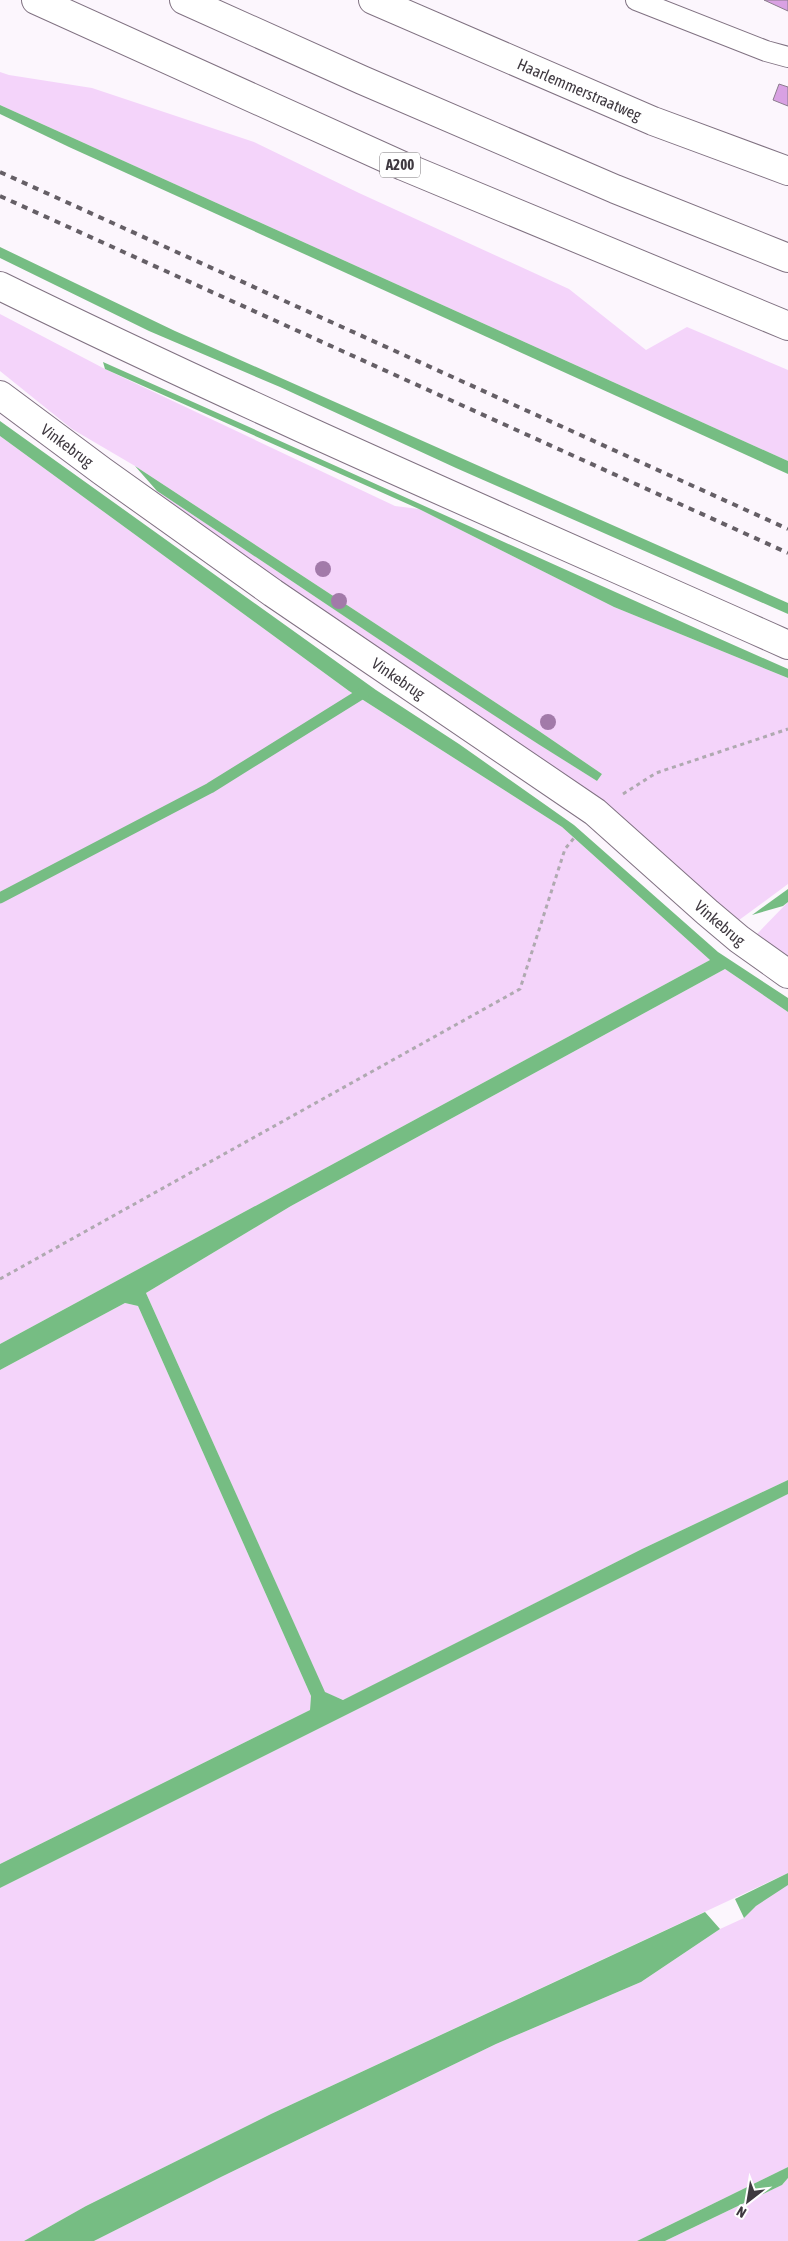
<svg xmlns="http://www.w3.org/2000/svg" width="788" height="2241" font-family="'Asap Condensed',sans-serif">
	<rect width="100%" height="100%" fill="#fcf6fd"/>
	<!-- green -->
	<g fill="#f4d4fa">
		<polygon points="0,72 9,75 92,88 254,142 359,193 569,289 646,350 687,327 788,370 788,461 0,105"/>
		<path d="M0 314 105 369 395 506 419 509 614 607 788 678V884L735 923 614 809 561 780 125 482 157 491C303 588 448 687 597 781L602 774 539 731 135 466 72 429 0 371Z"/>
		<polygon points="0,436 349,691 562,827 710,960 0,1344"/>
		<polygon points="788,902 788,956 757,934"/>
		<polygon points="725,969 788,1012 788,1480 642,1549 344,1700 325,1693 146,1293 291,1206"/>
		<polygon points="125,1303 138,1306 311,1696 310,1710 0,1864 0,1370"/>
		<polygon points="788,1494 788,1873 271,2114 86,2206 24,2241 0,2241 0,1888"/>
		<polygon points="788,1884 788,2167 637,2241 94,2241 221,2177 496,2044 641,1982 720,1929 744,1918 756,1906"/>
		<polygon points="788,2178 788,2241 665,2241 782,2185"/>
	</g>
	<!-- water -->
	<g fill="#76bd83">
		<polygon points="0,105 788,461 788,474 69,147 0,114"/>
		<polygon points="0,247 175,331 788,603 788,614 456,468 280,387 149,331 0,258"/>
		<path d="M103 362C332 463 559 568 788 669V678L614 607 419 509 105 369Z"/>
		<polygon points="0,421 376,690 459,744 574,825 718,952 788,998 788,1012 725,969 291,1206 146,1293 325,1692 343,1700 642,1549 788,1480 788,1494 0,1888 0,1864 310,1710 311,1696 138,1306 125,1303 0,1370 0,1344 710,960 562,827 349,691 0,436"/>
		<path d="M135 466 539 731 602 774 597 781C448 688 303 588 157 491Z"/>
		<polygon points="788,889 788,902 783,906 752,915"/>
		<polygon points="788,1873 788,1885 756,1906 744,1918 735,1899"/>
		<polygon points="705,1912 720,1929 641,1982 496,2044 221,2177 94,2241 24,2241 86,2206 271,2114"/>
		<polygon points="788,2167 788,2178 782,2185 665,2241 637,2241"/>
	</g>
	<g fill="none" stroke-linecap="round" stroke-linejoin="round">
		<!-- stream -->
		<polyline stroke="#76bd83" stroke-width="11" points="0,898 210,788 366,691"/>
	</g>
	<!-- building -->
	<g fill="#d9a1e3" stroke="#8b7d8d">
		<polygon points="764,0 788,0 788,11"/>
		<polygon points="779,84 788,87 788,106 773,100"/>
	</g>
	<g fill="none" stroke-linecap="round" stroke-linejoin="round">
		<!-- lane casing -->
		<g stroke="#807282" stroke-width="22">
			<polyline id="lane" points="636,0 766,51 788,57"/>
		</g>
		<!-- street casing -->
		<g stroke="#807282" stroke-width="30">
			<g id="street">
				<path d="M0 286C259 413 524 527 788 645"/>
				<path id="s1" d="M0 395 102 471 273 593 595 812 707 912 739 939 788 974"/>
			</g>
		</g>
		<!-- secondary casing -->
		<g stroke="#807282" stroke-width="30">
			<g id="secondary">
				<path id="s2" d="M373 0 653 121 788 171"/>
			</g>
		</g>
		<!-- highway casing -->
		<g stroke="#807282" stroke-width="30">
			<g id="highway">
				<polyline points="36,0 403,166 788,326"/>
				<polyline points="184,0 362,80 615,189 788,258"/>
			</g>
		</g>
		<!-- path -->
		<g stroke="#afa9b0" stroke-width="3" stroke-dasharray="4 4" stroke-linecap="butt">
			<polyline points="623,794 656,773 788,729"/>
			<polyline points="0,1279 520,989 565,849 574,838"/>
		</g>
		<!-- lane -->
		<use href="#lane" stroke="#fff" stroke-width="20"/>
		<!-- street -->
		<use href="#street" stroke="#fff" stroke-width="28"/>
		<!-- secondary -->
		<use href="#secondary" stroke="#fff" stroke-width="28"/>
		<!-- highway -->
		<use href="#highway" stroke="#fff" stroke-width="28"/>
		<!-- rail -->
		<g stroke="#655f66" stroke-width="4" stroke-dasharray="6 6" stroke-linecap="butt">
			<polyline points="0,172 788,529"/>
			<polyline points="0,196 788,553"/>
		</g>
	</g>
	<!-- trees -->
	<g fill="#a27aa9">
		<circle cx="323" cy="569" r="8"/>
		<circle cx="339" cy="601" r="8"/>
		<circle cx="548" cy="722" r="8"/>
	</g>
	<g text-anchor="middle" stroke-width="5" stroke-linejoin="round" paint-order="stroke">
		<!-- shield labels -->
		<rect fill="#fff" stroke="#797479" stroke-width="1" x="380" y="152.5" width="40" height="25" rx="4"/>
		<g font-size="15" font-weight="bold" fill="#3f3940">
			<text x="400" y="170">A200</text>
		</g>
		<!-- street labels -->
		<g font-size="16" fill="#3f3940" stroke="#fff">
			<text dy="6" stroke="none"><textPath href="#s2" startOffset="225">Haarlemmerstraatweg</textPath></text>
			<text dy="6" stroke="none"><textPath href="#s1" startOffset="84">Vinkebrug</textPath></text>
			<text dy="6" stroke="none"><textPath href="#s1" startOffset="489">Vinkebrug</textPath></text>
			<text dy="6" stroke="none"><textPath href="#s1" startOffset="894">Vinkebrug</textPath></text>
		</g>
	</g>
	<!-- north arrow -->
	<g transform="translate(748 2201) rotate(211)" stroke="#ffffff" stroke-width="4" paint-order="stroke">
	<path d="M0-4L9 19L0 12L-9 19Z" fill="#3f3940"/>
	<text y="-8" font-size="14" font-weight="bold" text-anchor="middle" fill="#3f3940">N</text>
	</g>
</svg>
